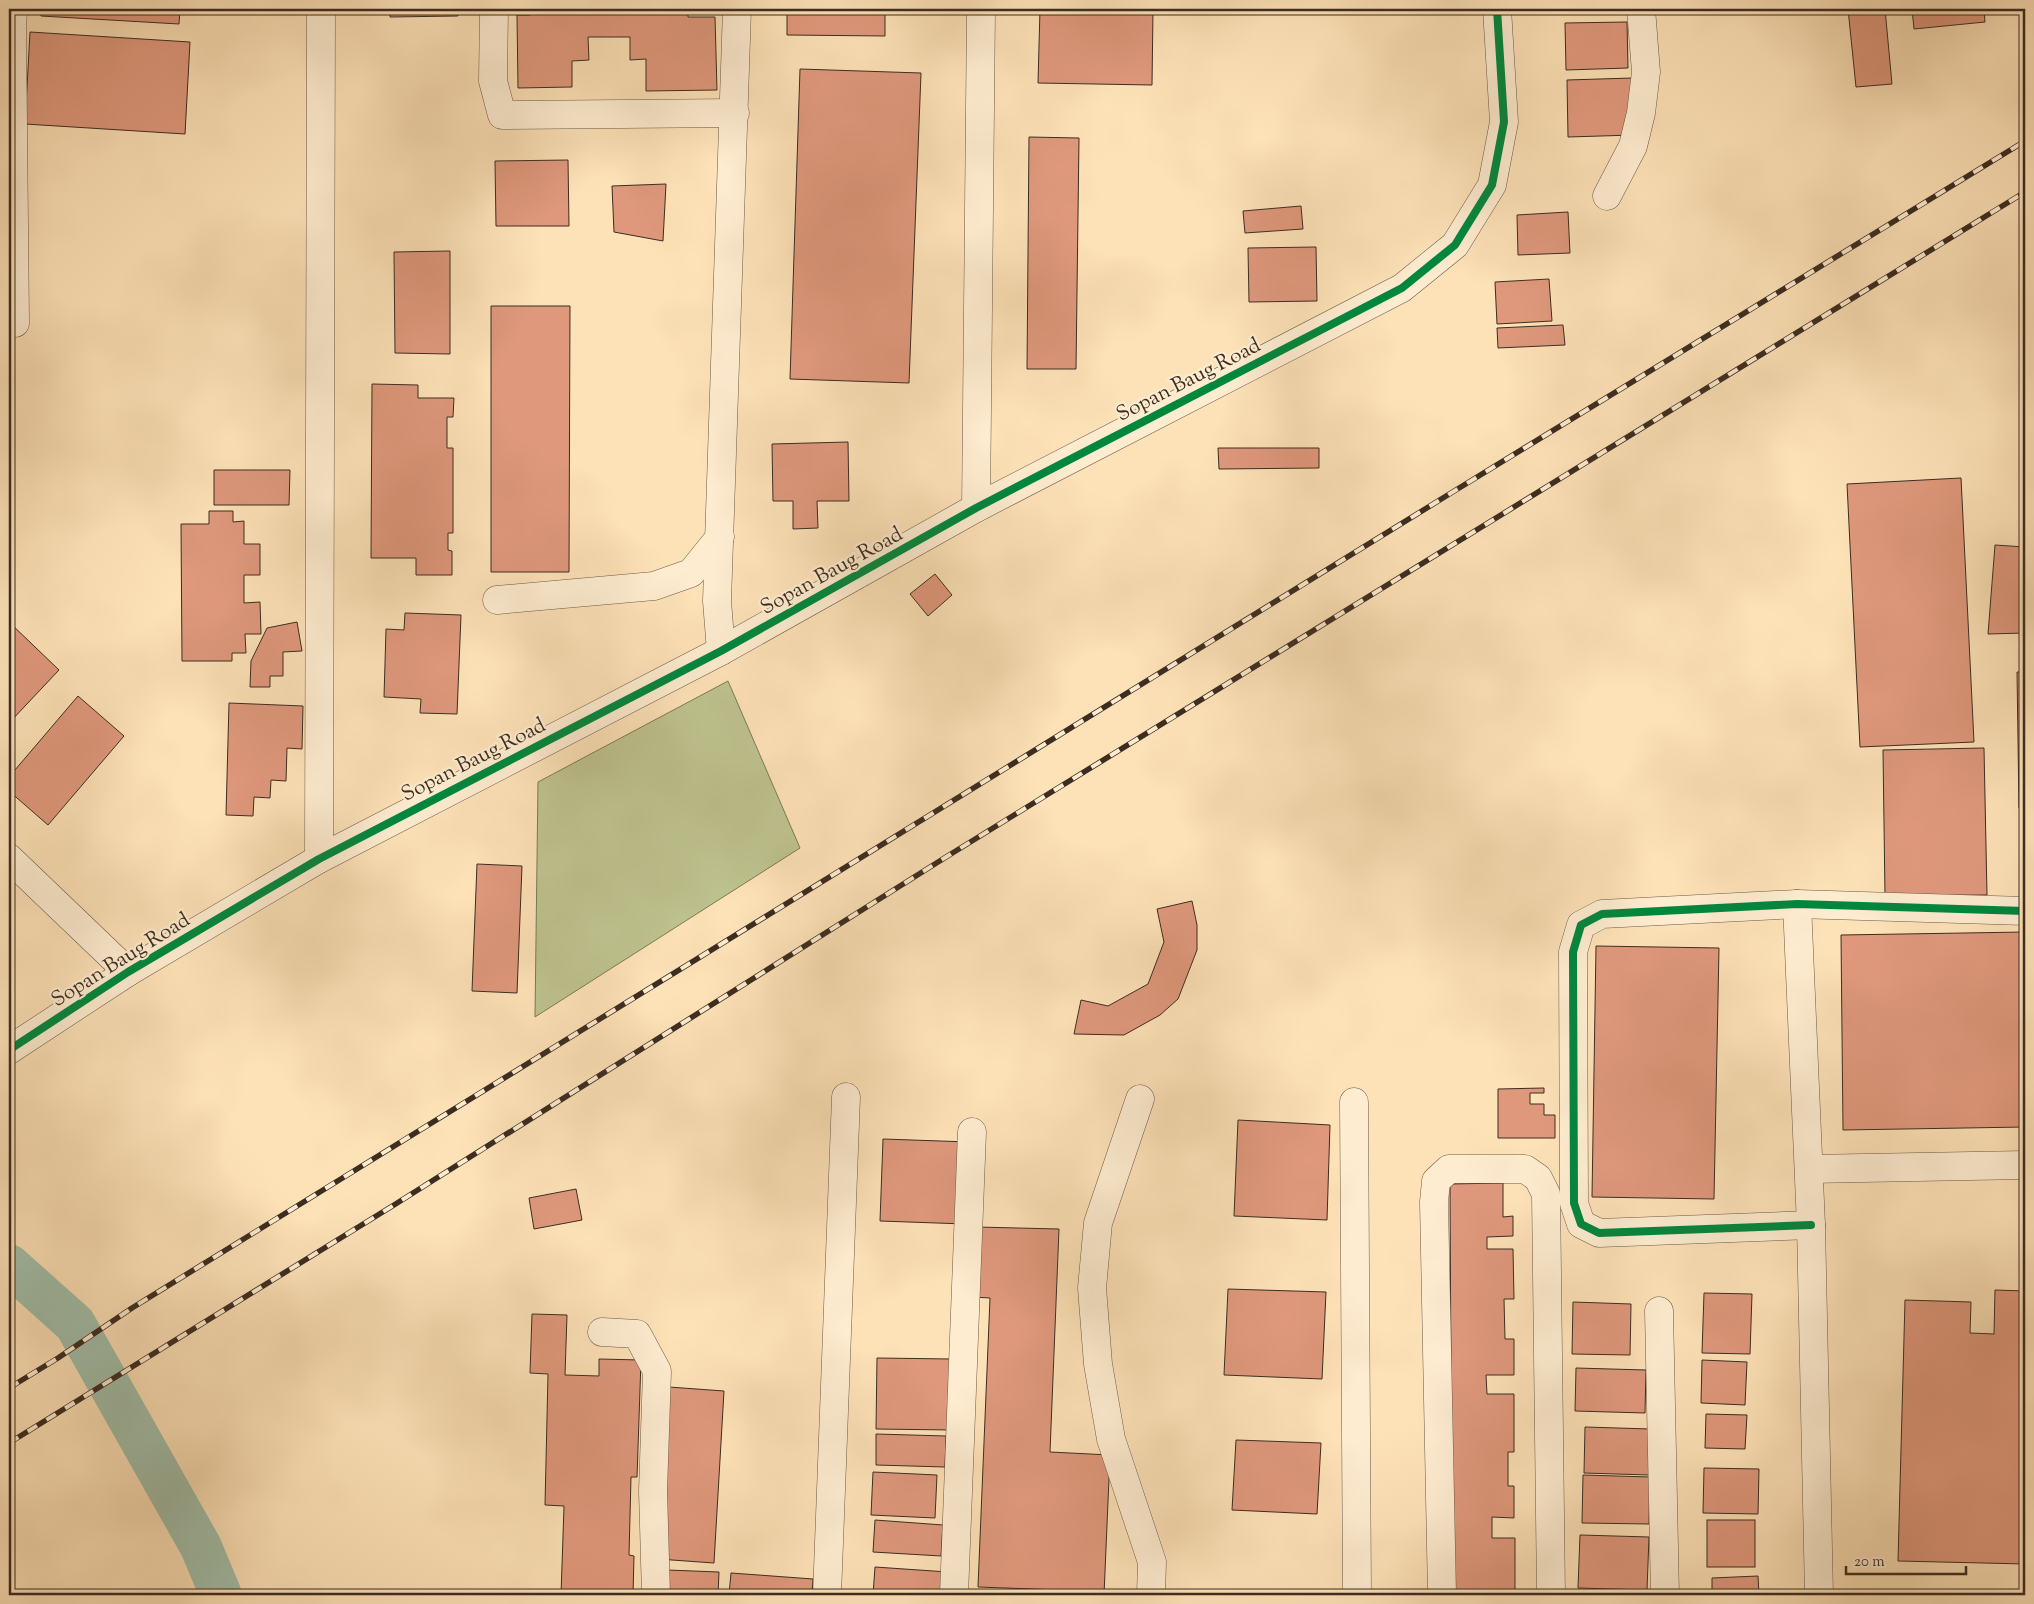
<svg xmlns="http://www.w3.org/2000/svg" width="2034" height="1604" font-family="'Sorts Mill Goudy',serif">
	<rect width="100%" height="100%" fill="#fde1b7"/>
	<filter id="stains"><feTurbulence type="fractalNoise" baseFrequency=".004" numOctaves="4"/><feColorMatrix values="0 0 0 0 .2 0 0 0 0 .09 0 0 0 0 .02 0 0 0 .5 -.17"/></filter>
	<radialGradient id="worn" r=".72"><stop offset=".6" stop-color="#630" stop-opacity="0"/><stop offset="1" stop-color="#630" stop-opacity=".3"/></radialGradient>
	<!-- green -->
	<polygon fill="#bec38f" stroke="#7d7858" points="728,681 800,848 535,1017 538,782"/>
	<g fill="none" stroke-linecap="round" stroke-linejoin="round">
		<!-- canal -->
		<polyline stroke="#a1bea9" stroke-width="42" points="9,1265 75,1324 201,1547 221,1595"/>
	</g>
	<!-- building -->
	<g fill="#df987c" stroke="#3c2d21">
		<polygon points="41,9 180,9 179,24 41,16"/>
		<polygon points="390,9 458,9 458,16 390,17"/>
		<polygon points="530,9 688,9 688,17 715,17 717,90 646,91 646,59 630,60 630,37 588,37 589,60 572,61 572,87 518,88 517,15 530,15"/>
		<polygon points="787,9 885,9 885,36 787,35"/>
		<polygon points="1040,9 1153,9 1152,85 1038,83"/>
		<polygon points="1848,9 1885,9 1892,84 1856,87"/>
		<polygon points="1912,9 1984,9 1985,22 1914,29"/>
		<polygon points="1627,22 1628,68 1566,70 1565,23"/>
		<polygon points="30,32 190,42 185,134 25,124"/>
		<polygon points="800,69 921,73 909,383 790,379"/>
		<polygon points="1632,78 1634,135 1568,137 1567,80"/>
		<polygon points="1029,137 1079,138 1076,369 1027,369"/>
		<polygon points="568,160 569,226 496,226 495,161"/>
		<polygon points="666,184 663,241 614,232 612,186"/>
		<polygon points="1301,206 1303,229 1245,233 1243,211"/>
		<polygon points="1568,212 1570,253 1518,255 1517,215"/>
		<polygon points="1316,247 1317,301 1249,302 1248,248"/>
		<polygon points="450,251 450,354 395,353 394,252"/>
		<polygon points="1549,279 1552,321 1497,324 1495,282"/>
		<polygon points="491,306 570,306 569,572 491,572"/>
		<polygon points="1563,325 1565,345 1498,348 1497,328"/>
		<polygon points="372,384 418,385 418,398 454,398 453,417 447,417 447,448 453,448 453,533 448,533 448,550 452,551 452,575 416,575 416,558 371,558"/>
		<polygon points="848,442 849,501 817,501 818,528 793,529 793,501 773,501 772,444"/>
		<polygon points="1218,448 1319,448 1319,468 1219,469"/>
		<polygon points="214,470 290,470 289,505 214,505"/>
		<polygon points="1961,478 1974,742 1860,747 1847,484"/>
		<polygon points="209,511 233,511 233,522 244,521 244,544 260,544 260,575 244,575 244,603 260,602 261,634 245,634 246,653 232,653 232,661 182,661 181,524 209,524"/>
		<polygon points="1995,545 2025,547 2025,633 1988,634"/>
		<polygon points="935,574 952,595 928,616 910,594"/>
		<polygon points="405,613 461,615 457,714 420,713 421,699 384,697 386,629 404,630"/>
		<polygon points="9,622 59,670 9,723"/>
		<polygon points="297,622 302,651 283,652 283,676 270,676 270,687 250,687 251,661 267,628"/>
		<polygon points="2017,672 2025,672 2025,808 2019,808"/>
		<polygon points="78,696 124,736 48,825 9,791 9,777"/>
		<polygon points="229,703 303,706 302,749 287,748 286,781 271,780 270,798 254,797 253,816 226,815"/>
		<polygon points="1984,748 1987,895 1885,896 1883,750"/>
		<polygon points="477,864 522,866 517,993 472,991"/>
		<polygon points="1192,901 1197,925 1197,950 1178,999 1160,1015 1124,1035 1074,1034 1081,1000 1108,1006 1148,984 1164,942 1157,909"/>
		<polygon points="2025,932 2025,1127 1843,1130 1841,935"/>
		<polygon points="1596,946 1719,948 1714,1199 1592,1197"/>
		<polygon points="1544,1088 1544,1093 1530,1093 1530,1104 1544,1104 1544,1115 1555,1115 1555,1138 1498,1138 1498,1089"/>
		<polygon points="1238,1120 1330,1125 1327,1220 1234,1216"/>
		<polygon points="883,1139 969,1142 965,1224 880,1221"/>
		<polygon points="1503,1183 1503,1217 1513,1216 1513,1236 1487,1237 1487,1249 1513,1249 1514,1299 1504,1299 1505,1339 1514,1339 1514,1375 1486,1375 1487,1394 1514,1394 1514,1452 1508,1452 1508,1486 1514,1486 1514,1518 1492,1517 1492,1538 1515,1538 1515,1595 1452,1595 1450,1184"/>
		<polygon points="576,1189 582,1220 534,1229 529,1198"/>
		<polygon points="976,1227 1059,1229 1050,1452 1110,1455 1104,1595 1060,1595 1060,1590 978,1587 990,1298 972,1297"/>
		<polygon points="1228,1289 1326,1292 1322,1379 1224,1375"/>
		<polygon points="1995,1290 2025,1291 2025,1564 1898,1561 1905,1300 1971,1302 1970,1333 1994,1334"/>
		<polygon points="1704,1293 1752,1294 1750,1354 1702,1353"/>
		<polygon points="1573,1302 1631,1304 1630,1355 1572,1354"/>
		<polygon points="532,1314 567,1315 565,1375 599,1376 599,1359 641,1360 637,1477 631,1477 629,1555 634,1556 633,1595 561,1595 564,1506 545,1505 548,1374 530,1373"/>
		<polygon points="877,1358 951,1359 951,1430 876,1429"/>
		<polygon points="1702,1360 1747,1362 1745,1405 1701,1403"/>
		<polygon points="1576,1368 1646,1370 1645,1413 1575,1411"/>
		<polygon points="669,1387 724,1391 714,1563 658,1559"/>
		<polygon points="1706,1414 1747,1415 1745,1449 1705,1448"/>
		<polygon points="1585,1427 1650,1429 1649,1475 1584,1473"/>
		<polygon points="876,1434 946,1436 945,1467 876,1465"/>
		<polygon points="1236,1440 1321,1443 1317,1514 1232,1510"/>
		<polygon points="1704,1468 1759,1469 1758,1514 1703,1513"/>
		<polygon points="873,1472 937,1475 935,1518 871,1515"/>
		<polygon points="1583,1475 1650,1477 1649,1524 1582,1523"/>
		<polygon points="875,1520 943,1525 941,1556 873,1552"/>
		<rect x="1707" y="1520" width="48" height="47"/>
		<polygon points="1580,1535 1649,1537 1647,1590 1578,1588"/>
		<polygon points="875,1567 948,1572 946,1595 873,1595"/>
		<polygon points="667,1570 719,1572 718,1595 666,1595"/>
		<polygon points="731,1573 813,1579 812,1595 729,1595"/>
		<polygon points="1758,1576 1759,1595 1712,1595 1712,1578"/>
		<polygon points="1221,1592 1295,1595 1221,1595"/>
	</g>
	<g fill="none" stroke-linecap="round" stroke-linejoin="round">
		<!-- minor casing -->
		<g stroke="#6c5a46" stroke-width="29">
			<g id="minor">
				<polyline points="13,9 12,30 15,323"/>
				<polyline points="494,9 493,81 502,115 735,113"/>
				<polyline points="1607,196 1633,146 1641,113 1646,72 1641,9"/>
				<polyline points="976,508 981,9"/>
				<polyline points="497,600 654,586 691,573 720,537"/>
				<polyline points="721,651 717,601 737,9"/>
				<polyline points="9,858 128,972"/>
				<polyline points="319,859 321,9"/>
				<polyline points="1797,904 1811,1225 1819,1595"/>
				<polyline points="9,1050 128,972 319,859 721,651 976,508 1402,288 1455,245 1492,185 1504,122 1497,9"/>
				<polyline points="1140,1099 1098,1223 1092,1288 1098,1364 1111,1439 1152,1562 1151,1595"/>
				<polyline points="1354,1102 1357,1595"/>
				<polyline points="1809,1169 2025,1165"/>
				<polyline points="1811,1225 1599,1233 1581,1224 1574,1203 1573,952 1581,925 1602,914 1797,904 2025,911"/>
				<polyline points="1659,1311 1665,1595"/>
				<polyline points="602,1332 637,1334 657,1371 653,1491 656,1595"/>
				<polyline points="827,1595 846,1097"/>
				<polyline points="954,1595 972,1132"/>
				<polyline points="1442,1595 1434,1202 1436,1181 1449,1169 1525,1169 1538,1178 1546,1194 1551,1595"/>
			</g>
		</g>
		<!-- minor -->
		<use href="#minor" stroke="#feecd0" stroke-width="28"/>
		<!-- rail casing -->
		<g stroke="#3c2d21" stroke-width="5.5">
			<g id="rail">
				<polyline points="9,1388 58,1358 132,1308 1451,493 2025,141"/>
				<polyline points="9,1443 394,1205 946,857 2025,192"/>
			</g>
		</g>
		<!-- rail -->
		<use href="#rail" stroke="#feecd0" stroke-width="4" stroke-dasharray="11" stroke-linecap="butt"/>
		<!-- cycleway casing -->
		<g stroke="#feecd0" stroke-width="11">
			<g id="cycleway">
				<polyline points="9,1050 128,972 319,859 721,651 976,508 1402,288 1455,245 1492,185 1504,122 1497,9"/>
				<polyline points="1811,1225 1599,1233 1581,1224 1574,1203 1573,952 1581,925 1602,914 1797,904 2025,911"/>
			</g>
		</g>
		<!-- cycleway -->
		<use href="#cycleway" stroke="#00873e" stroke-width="8"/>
	</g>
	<g text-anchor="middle" stroke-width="4.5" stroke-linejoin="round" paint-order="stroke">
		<!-- street labels -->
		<g font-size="21" fill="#3c2d21" stroke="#feecd0">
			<text transform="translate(1188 379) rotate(-27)" y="7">Sopan Baug Road</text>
			<text transform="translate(831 570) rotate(-29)" y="7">Sopan Baug Road</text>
			<text transform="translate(473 759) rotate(-27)" y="7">Sopan Baug Road</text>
			<text transform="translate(120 959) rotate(-32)" y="7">Sopan Baug Road</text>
		</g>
	</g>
	<!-- margin -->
	<rect width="2034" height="1604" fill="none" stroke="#fde1b7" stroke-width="30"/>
	<rect x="10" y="10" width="2014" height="1584" fill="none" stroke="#3c2d21" stroke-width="2.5"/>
	<rect x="15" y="15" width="2004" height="1574" fill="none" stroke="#3c2d21"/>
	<!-- scale -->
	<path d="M1846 1566v8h120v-8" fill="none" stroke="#3c2d21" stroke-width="2.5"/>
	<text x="1854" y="1566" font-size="15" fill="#3c2d21" stroke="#feecd0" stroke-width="4" paint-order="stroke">20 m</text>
	<rect width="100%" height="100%" filter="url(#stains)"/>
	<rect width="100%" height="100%" fill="url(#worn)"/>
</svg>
